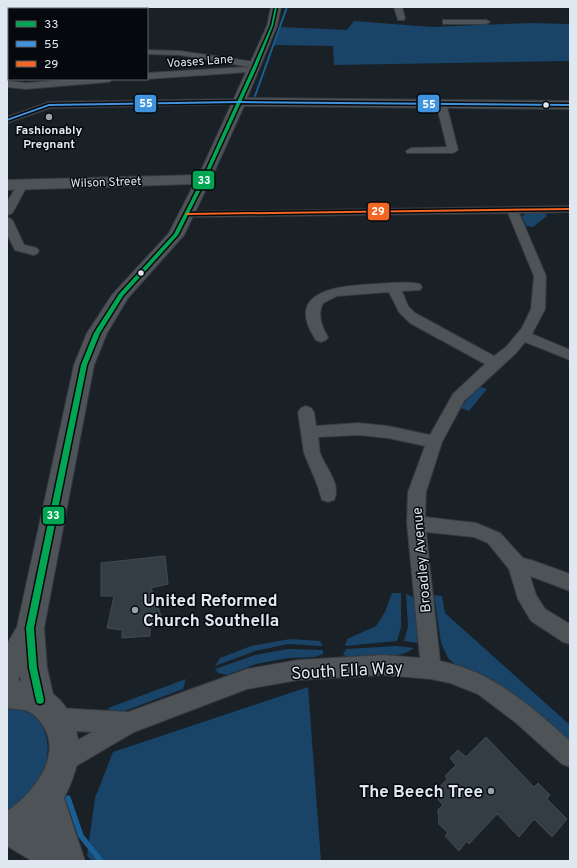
<svg xmlns="http://www.w3.org/2000/svg" width="577" height="868" font-family="Overpass,sans-serif">
	<rect width="100%" height="100%" fill="#192026"/>
	<!-- green -->
	<g fill="#194367">
		<polygon points="354,21 432,27 529,23 570,24 570,61 334,65 333,46 274,45 281,27 347,30"/>
		<polygon points="527,213 545,213 547,216 533,227 526,226 522,216"/>
		<polygon points="479,386 487,389 469,411 460,408"/>
		<polygon points="392,593 401,593 401,627 397,641 345,646 347,639 376,626 385,612"/>
		<path d="M406 594 413 597C417 612 423 628 417 643L404 641 408 627Z"/>
		<polygon points="434,595 442,596 445,613 570,725 570,748 460,669 448,658 441,643"/>
		<polygon points="290,639 320,641 323,646 288,644 255,651 215,666 220,658 251,646"/>
		<path d="M396 646 414 648C396 661 370 657 350 657L343 655 346 649Z"/>
		<polygon points="288,649 323,650 323,654 315,657 288,658 256,664 227,675 218,673 215,669 255,655"/>
		<polygon points="186,679 183,689 109,717 108,708"/>
		<polygon points="308,687 321,861 92,861 87,856 95,798 113,752"/>
		<path d="M7 707C54 708 57 760 33 790 27 799 15 805 7 812Z"/>
	</g>
	<g fill="none" stroke-linecap="round" stroke-linejoin="round">
		<!-- stream-far1 -->
		<polyline stroke="#1a5e93" stroke-width="2" points="255,96 287,7"/>
		<!-- stream -->
		<polyline stroke="#1a5e93" stroke-width="5.5" points="68,798 81,836 101,861"/>
	</g>
	<!-- building -->
	<g fill="#333d46" stroke="#434a50">
		<polygon points="165,556 168,584 151,588 164,624 150,627 150,636 122,638 122,630 107,628 114,596 101,596 101,563"/>
		<polygon points="486,737 534,787 538,783 550,795 547,799 567,819 552,837 534,819 519,837 497,814 469,844 467,841 459,851 445,836 448,833 439,824 438,810 443,805 433,794 447,779 445,776 456,765 450,758 458,750 466,757"/>
	</g>
	<g fill="none" stroke-linecap="round" stroke-linejoin="round">
		<!-- street casing -->
		<g stroke="#353a40" stroke-width="2">
			<g id="street">
				<polygon points="394,7 402,7 405,18 404,20 398,20"/>
				<polygon points="443,20 486,20 490,22 486,24 443,24"/>
				<polygon points="147,50 180,51 255,62 259,65 255,68 180,55 147,54"/>
				<polygon points="245,67 248,68 249,70 248,72 147,79 147,73"/>
				<polygon points="77,79 113,79 109,82 26,89 7,87 7,81 26,83"/>
				<polygon points="239,99 242,100 244,102 242,104 50,108 7,123 7,117 49,102"/>
				<polygon points="441,100 446,103 458,150 453,153 407,153 406,151 411,148 447,147 436,103"/>
				<polygon points="23,181 28,184 13,212 11,214 7,215 7,202 19,182"/>
				<path d="M570 206V212L519 213 546 276 545 309 532 334 570 350V360L525 342 516 353 464 401 442 442 426 492 425 517 476 523 500 533 523 558 534 561 570 574V591L530 576 536 595 545 609 570 624V644L563 642 531 621 518 599 509 569 488 543 474 537 426 532 440 661C492 671 532 707 570 741V767L562 764 515 722 478 694 450 683 431 679 384 675 298 680 247 689 134 732 71 769 63 772 55 769 52 761 55 753 92 732 58 730 50 727 47 719 50 711 58 708 128 712 247 669 298 660 384 655 420 658 407 523 408 492 425 446 388 438 358 435 318 437C319 442 319 448 320 453 325 467 342 485 334 500L328 502 322 500 317 484 304 453 298 412 301 408 306 406 311 408 314 412 316 426 358 423 388 426 430 435 453 394 485 364 410 323 399 312 389 292 337 296 323 303C317 314 322 328 328 337L326 340 321 342 316 340C282 289 341 286 376 284 390 283 406 281 420 284L422 287 420 290 402 291 408 306 415 313 494 356 506 347 522 328 531 309 534 276 508 213 187 217 183 216 181 214 183 212Z"/>
				<polygon points="7,217 11,219 13,221 24,245 37,248 39,251 37,254 33,255 15,250 7,234"/>
			</g>
		</g>
		<!-- secondary casing -->
		<g stroke="#353a40" stroke-width="2">
			<path id="secondary" d="M271 7H281L277 26 247 98 570 101V109L244 106 211 179 184 235 128 298 107 333 94 365 44 628 47 668 53 694C63 701 68 710 73 721 84 749 77 772 64 798L85 861H32L7 846V811C33 794 64 755 42 724 38 718 32 712 25 710 20 709 13 709 7 708V644L17 627 74 365 87 333 112 295 169 233 194 184 7 190V180L199 175 267 26ZM20 676 21 681 18 680Z"/>
		</g>
		<!-- street -->
		<use href="#street" fill="#4e5358" fill-rule="evenodd"/>
		<!-- secondary -->
		<use href="#secondary" fill="#4e5358" fill-rule="evenodd"/>
		<!-- bus-1 casing -->
		<g stroke="#05090e" stroke-width="3">
			<polygon id="bus-1" points="275,7 277,7 273,26 256,69 206,179 178,235 123,296 100,333 87,365 34,628 37,668 44,700 43,703 40,704 37,703 36,700 29,668 26,628 81,365 94,333 119,294 174,234 202,179 252,69 271,26"/>
		</g>
		<!-- bus-2 casing -->
		<g stroke="#05090e" stroke-width="3">
			<polygon id="bus-2" points="239,101 570,104 570,106 239,103 49,106 7,121 7,119 49,104"/>
		</g>
		<!-- bus-3 casing -->
		<g stroke="#05090e" stroke-width="3">
			<polygon id="bus-3" points="570,208 570,210 187,215 185,214 187,213"/>
		</g>
		<!-- bus-1 -->
		<use href="#bus-1" fill="#00a651" fill-rule="evenodd"/>
		<!-- bus-2 -->
		<use href="#bus-2" fill="#4094de" fill-rule="evenodd"/>
		<!-- bus-3 -->
		<use href="#bus-3" fill="#f26522" fill-rule="evenodd"/>
	</g>
	<!-- markers -->
	<g fill="#dfe7f0" stroke="#05090e" stroke-width="1.5">
		<circle cx="546" cy="105" r="3.5"/>
		<circle cx="141" cy="273" r="3.5"/>
	</g>
	<g fill="#9aa1a9" stroke="#05090e" stroke-width="1.5">
		<circle cx="49" cy="117" r="4"/>
		<circle cx="135" cy="610" r="4"/>
		<circle cx="491" cy="791" r="4"/>
	</g>
	<g text-anchor="middle" stroke-width="3" stroke-linejoin="round" paint-order="stroke">
		<!-- far-street labels -->
		<g font-size="12" fill="#dfe7f0" stroke="#05090e">
			<text transform="translate(200 61) rotate(-4)" y="4">Voases Lane</text>
			<text transform="translate(106 182) rotate(-2)" y="4">Wilson Street</text>
		</g>
		<!-- far-poi labels -->
		<g font-size="12" font-weight="bold" fill="#dfe7f0" stroke="#05090e">
			<text x="49" y="134">Fashionably<tspan x="49" dy="14">Pregnant</tspan></text>
		</g>
		<!-- street labels -->
		<g font-size="14" fill="#dfe7f0" stroke="#05090e">
			<text transform="translate(421 560) rotate(-95)" y="5">Broadley Avenue</text>
		</g>
		<!-- near-poi labels -->
		<g font-size="17" font-weight="bold" fill="#dfe7f0" stroke="#05090e" text-anchor="start">
			<text x="143" y="606">United Reformed<tspan x="143" dy="20">Church Southella</tspan></text>
			<text x="483" y="797" text-anchor="end">The Beech Tree</text>
		</g>
		<!-- near-street labels -->
		<g font-size="17" fill="#dfe7f0" stroke="#05090e">
			<text transform="translate(347 670) rotate(-3)" y="6">South Ella Way</text>
		</g>
	</g>
	<g stroke="#05090e" stroke-width="1.5">
		<rect x="134" y="94" width="23" height="19" rx="4" fill="#4094de"/>
		<rect x="417" y="94" width="23" height="19" rx="4" fill="#4094de"/>
		<rect x="192" y="170" width="23" height="20" rx="4" fill="#00a651"/>
		<rect x="367" y="202" width="23" height="19" rx="4" fill="#f26522"/>
		<rect x="42" y="506" width="23" height="19" rx="4" fill="#00a651"/>
	</g>
	<g font-size="11" text-anchor="middle" font-weight="bold" fill="#fff">
		<text x="146" y="107">55</text>
		<text x="429" y="108">55</text>
		<text x="204" y="184">33</text>
		<text x="378" y="215">29</text>
		<text x="53" y="519">33</text>
	</g>
	<!-- border -->
	<rect width="577" height="868" fill="none" stroke="#dfe7f0" stroke-width="16"/>
	<!-- legend -->
	<rect x="8" y="8" width="140" height="72" fill="#05090e" stroke="#5c6268"/>
	<rect x="16" y="21" width="20" height="6" fill="#00a651" stroke="#5c6268"/>
	<text x="44" y="28" font-size="12" fill="#dfe7f0">33</text>
	<rect x="16" y="41" width="20" height="6" fill="#4094de" stroke="#5c6268"/>
	<text x="44" y="48" font-size="12" fill="#dfe7f0">55</text>
	<rect x="16" y="61" width="20" height="6" fill="#f26522" stroke="#5c6268"/>
	<text x="44" y="68" font-size="12" fill="#dfe7f0">29</text>
</svg>
